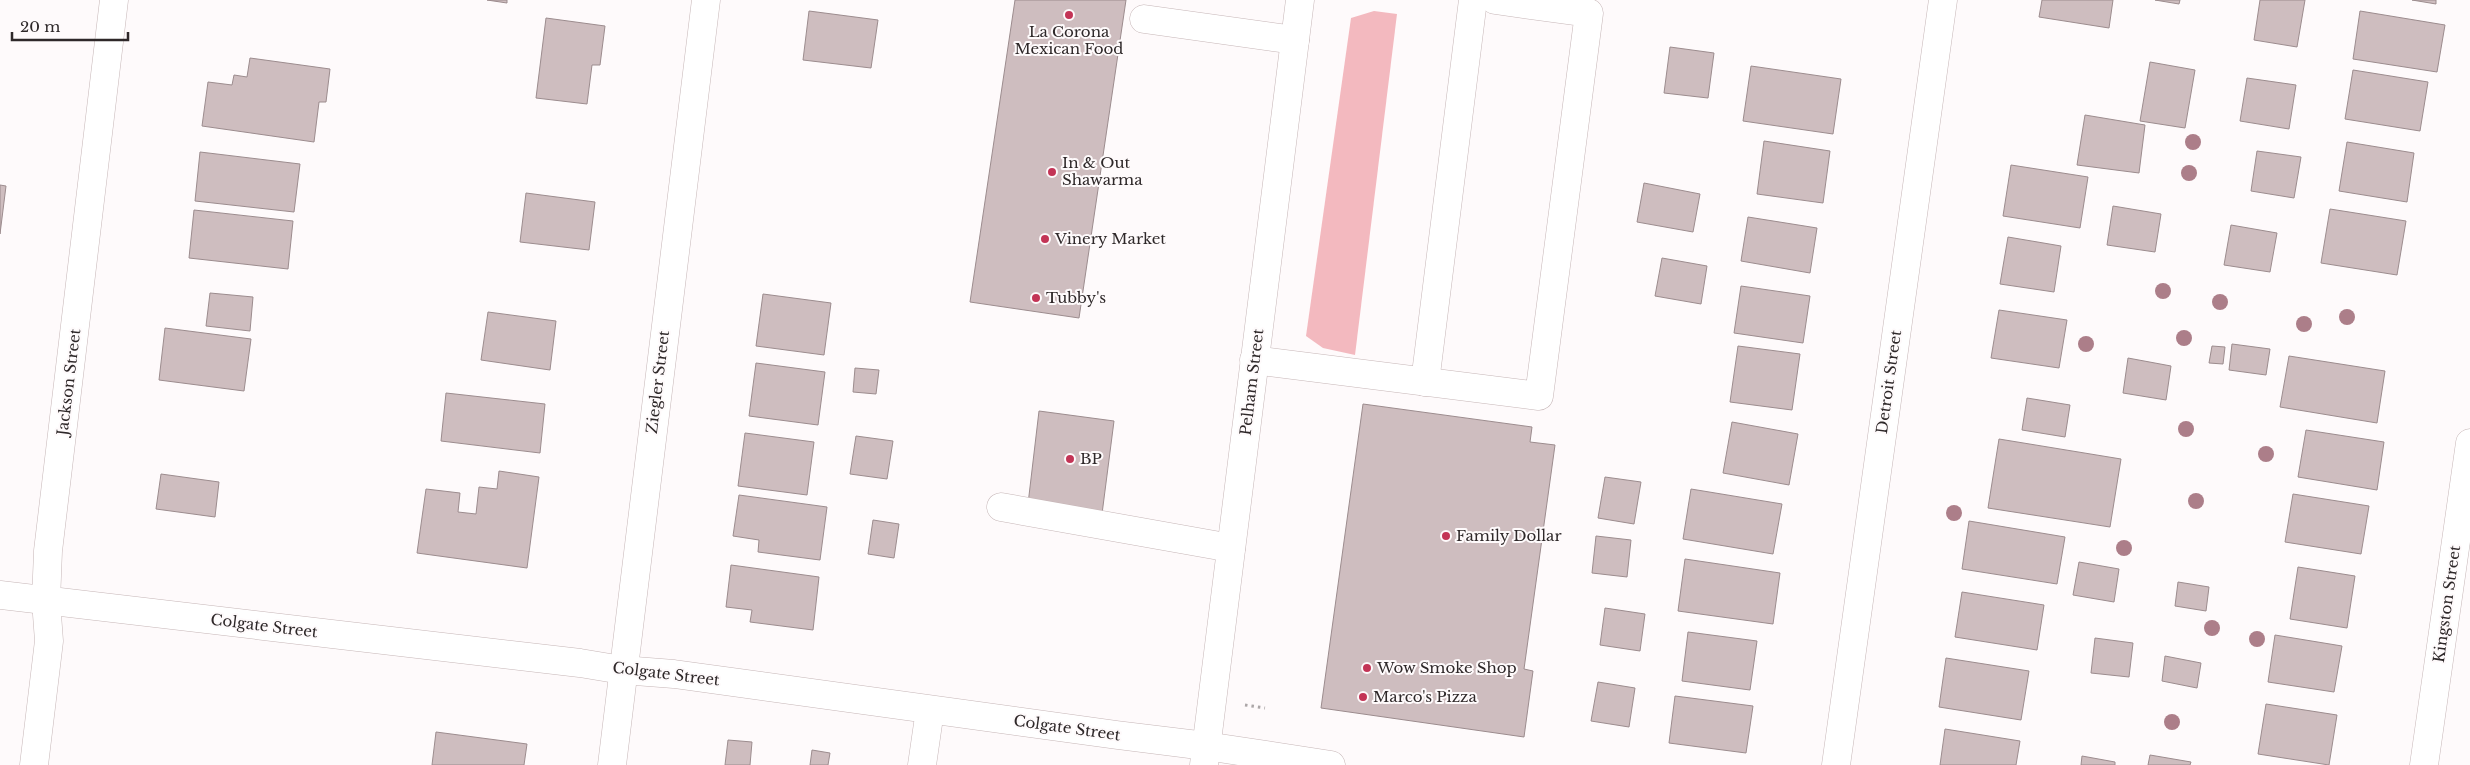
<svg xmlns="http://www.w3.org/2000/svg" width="2470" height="765" font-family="'Libre Baskerville',serif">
	<rect width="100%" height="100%" fill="#fefafb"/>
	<!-- green -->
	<polygon fill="#f3b9bf" points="1374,11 1397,14 1355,355 1323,348 1306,336 1351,18"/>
	<!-- building -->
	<g fill="#cebdbf" stroke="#9c8c8e">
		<polygon points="487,0 507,0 507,3"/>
		<polygon points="1015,0 1126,0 1079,318 970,302"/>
		<polygon points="2042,0 2113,0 2109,28 2039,17"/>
		<polygon points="2155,0 2180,0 2179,4"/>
		<polygon points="2260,0 2305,0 2297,47 2254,40"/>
		<polygon points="2412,0 2436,0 2436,4"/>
		<polygon points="809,11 878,20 871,68 803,60"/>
		<polygon points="2360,11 2445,25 2437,72 2353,59"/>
		<polygon points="546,18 605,26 600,65 592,65 587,104 536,98"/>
		<polygon points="1670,47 1714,53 1708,98 1664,93"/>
		<polygon points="250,58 330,69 326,102 319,102 314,142 202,126 208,82 232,85 234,75 247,77"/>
		<polygon points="2150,62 2195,70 2185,128 2140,121"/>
		<polygon points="1751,66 1841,79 1833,134 1743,121"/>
		<polygon points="2353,70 2428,82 2420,131 2345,119"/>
		<polygon points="2247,78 2296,85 2289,129 2240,121"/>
		<polygon points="2085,115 2145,125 2139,173 2077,165"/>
		<polygon points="1764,141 1830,151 1823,203 1757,194"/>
		<polygon points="2347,142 2414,153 2407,202 2339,191"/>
		<polygon points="2257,151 2301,157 2294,198 2251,191"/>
		<polygon points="200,152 300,164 294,212 195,201"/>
		<polygon points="2011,165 2088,177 2080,228 2003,216"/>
		<polygon points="1644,183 1700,194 1693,232 1637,222"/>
		<polygon points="0,185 6,186 0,234"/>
		<polygon points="526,193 595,202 589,250 520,242"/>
		<polygon points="2113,206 2161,214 2155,252 2107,245"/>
		<polygon points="2330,209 2406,221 2397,275 2321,263"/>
		<polygon points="194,210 293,221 288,269 189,258"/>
		<polygon points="1748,217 1817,228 1810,273 1741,261"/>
		<polygon points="2231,225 2277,233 2270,272 2224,265"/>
		<polygon points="2008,237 2061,246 2054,292 2000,284"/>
		<polygon points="1662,258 1707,266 1701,304 1655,296"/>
		<polygon points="1741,286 1810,296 1803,343 1734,333"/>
		<polygon points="210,293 253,297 250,331 206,326"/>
		<polygon points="763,294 831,303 824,355 756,346"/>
		<polygon points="1999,310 2067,320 2059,368 1991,358"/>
		<polygon points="488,312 556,321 550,370 481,360"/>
		<polygon points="165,328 251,339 244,391 159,380"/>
		<polygon points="2232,344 2270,349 2266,375 2229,370"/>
		<polygon points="1738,346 1800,354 1792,410 1730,402"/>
		<polygon points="2212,346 2225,347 2223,364 2209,363"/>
		<polygon points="2289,356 2385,371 2377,423 2280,407"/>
		<polygon points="2128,358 2171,366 2166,400 2123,393"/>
		<polygon points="756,363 825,372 818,425 749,416"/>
		<polygon points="855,368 879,370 876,394 853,392"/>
		<polygon points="446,393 545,404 540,453 441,441"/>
		<polygon points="2027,398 2070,405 2065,437 2022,430"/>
		<polygon points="1363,404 1532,427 1530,442 1555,445 1524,669 1533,671 1524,737 1321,708"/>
		<polygon points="1039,411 1114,421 1102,514 1028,504"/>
		<polygon points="1732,422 1798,434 1789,485 1723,473"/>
		<polygon points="2306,430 2384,442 2377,490 2298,477"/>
		<polygon points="745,433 814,442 807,495 738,486"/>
		<polygon points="856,436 893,441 887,479 850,474"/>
		<polygon points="1999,439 2121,459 2110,527 1988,508"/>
		<polygon points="499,471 539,477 527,568 417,553 426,489 460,493 458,512 476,514 479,487 497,489"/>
		<polygon points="161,474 219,482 215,517 156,509"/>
		<polygon points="1605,477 1641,482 1634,524 1598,518"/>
		<polygon points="1691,489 1782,504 1773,554 1683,539"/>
		<polygon points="2293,494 2369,506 2361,554 2285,542"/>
		<polygon points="739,495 827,507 820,560 758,552 759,540 733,536"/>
		<polygon points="873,520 899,524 894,558 868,554"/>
		<polygon points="1969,521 2065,537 2057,584 1962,569"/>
		<polygon points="1596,536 1631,540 1627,577 1592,573"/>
		<polygon points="1685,559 1780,573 1773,624 1678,611"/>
		<polygon points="2079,562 2119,569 2114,602 2073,595"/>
		<polygon points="731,565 819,577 813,630 750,622 752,610 726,607"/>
		<polygon points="2298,567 2355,576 2347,628 2290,619"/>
		<polygon points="2178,582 2209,587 2206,611 2175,606"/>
		<polygon points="1962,592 2044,605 2037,650 1955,637"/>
		<polygon points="1605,608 1645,614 1640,651 1600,645"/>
		<polygon points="1688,632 1757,641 1750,690 1682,681"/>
		<polygon points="2275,635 2342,646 2334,692 2268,682"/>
		<polygon points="2095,638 2133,643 2129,677 2091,673"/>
		<polygon points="2165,656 2201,663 2197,688 2162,681"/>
		<polygon points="1946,658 2029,671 2021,720 1939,707"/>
		<polygon points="1598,682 1635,688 1629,727 1591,721"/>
		<polygon points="1675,696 1753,706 1746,753 1669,743"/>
		<polygon points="2266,704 2337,715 2329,765 2258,754"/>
		<polygon points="1945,729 2020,741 2016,765 1940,765"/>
		<polygon points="436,732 527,744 524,765 432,765"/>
		<polygon points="728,740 752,742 750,765 725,765"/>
		<polygon points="812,750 830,753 828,765 810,765"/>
		<polygon points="2150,755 2191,762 2190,765 2148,765"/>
		<polygon points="2082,756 2115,762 2115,765 2081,765"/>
	</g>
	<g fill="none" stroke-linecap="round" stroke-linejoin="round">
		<!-- minor casing -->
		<g stroke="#c6b6b7" stroke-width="29">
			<g id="minor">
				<polyline points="1144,19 1295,40"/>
				<polyline points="1254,360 1539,396 1589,13 1495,0"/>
				<polyline points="1425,382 1473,0"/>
				<polyline points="1001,507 1231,548"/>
				<polyline points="0,595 580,663 622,670 674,674 1117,735 1206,746 1331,765"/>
				<polyline points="34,765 49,641 46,601 48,551 114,0"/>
				<polyline points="612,765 706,0"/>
				<polyline points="922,765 930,710"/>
				<polyline points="1204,765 1300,0"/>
				<polyline points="1836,765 1943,0"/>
				<polyline points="2424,765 2470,443"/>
			</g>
		</g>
		<!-- path -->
		<polyline stroke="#aba6a7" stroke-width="3" stroke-dasharray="2.5 4" stroke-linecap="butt" points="1245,705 1265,708"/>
		<!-- minor -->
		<use href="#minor" stroke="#fff" stroke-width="28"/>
	</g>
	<!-- trees -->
	<g fill="#ac7e89">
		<circle cx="2193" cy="142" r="8"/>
		<circle cx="2189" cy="173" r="8"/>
		<circle cx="2163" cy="291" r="8"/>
		<circle cx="2220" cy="302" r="8"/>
		<circle cx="2347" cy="317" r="8"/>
		<circle cx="2304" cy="324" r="8"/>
		<circle cx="2184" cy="338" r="8"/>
		<circle cx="2086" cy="344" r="8"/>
		<circle cx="2186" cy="429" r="8"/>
		<circle cx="2266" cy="454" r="8"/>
		<circle cx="2196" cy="501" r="8"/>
		<circle cx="1954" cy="513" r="8"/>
		<circle cx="2124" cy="548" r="8"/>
		<circle cx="2212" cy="628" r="8"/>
		<circle cx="2257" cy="639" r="8"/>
		<circle cx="2172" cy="722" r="8"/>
	</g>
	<!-- markers -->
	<g fill="#c33456" stroke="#fefafb" stroke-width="2">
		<circle cx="1069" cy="15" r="5"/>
		<circle cx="1052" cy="172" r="5"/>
		<circle cx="1045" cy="239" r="5"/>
		<circle cx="1036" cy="298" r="5"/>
		<circle cx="1070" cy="459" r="5"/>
		<circle cx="1446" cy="536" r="5"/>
		<circle cx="1367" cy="668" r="5"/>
		<circle cx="1363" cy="697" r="5"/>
	</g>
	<g text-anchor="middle" stroke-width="4" stroke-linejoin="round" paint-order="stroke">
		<!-- poi labels -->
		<g font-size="15" fill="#2e2829" stroke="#fefafb" text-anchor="start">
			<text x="1069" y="37" text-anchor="middle">La Corona<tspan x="1069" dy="17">Mexican Food</tspan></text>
			<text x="1062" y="168">In &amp; Out<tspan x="1062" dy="17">Shawarma</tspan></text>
			<text x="1055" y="244">Vinery Market</text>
			<text x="1046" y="303">Tubby's</text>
			<text x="1080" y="464">BP</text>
			<text x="1456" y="541">Family Dollar</text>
			<text x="1377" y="673">Wow Smoke Shop</text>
			<text x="1373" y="702">Marco's Pizza</text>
		</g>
		<!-- street labels -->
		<g font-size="15" fill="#2e2829" stroke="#fefafb">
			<text transform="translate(69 382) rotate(-83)" y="5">Jackson Street</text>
			<text transform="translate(658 382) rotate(-83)" y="5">Ziegler Street</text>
			<text transform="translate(1252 382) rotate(-83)" y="5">Pelham Street</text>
			<text transform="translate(1889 382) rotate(-82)" y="5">Detroit Street</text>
			<text transform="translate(2447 604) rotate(-82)" y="5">Kingston Street</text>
			<text transform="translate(264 626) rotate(7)" y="5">Colgate Street</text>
			<text transform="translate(666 674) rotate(7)" y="5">Colgate Street</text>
			<text transform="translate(1067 728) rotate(8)" y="5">Colgate Street</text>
		</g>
	</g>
	<!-- scale -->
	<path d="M12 32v8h116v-8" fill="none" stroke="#2e2829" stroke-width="2.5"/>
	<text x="20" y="32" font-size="15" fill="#2e2829" stroke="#fefafb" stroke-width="4" paint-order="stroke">20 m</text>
</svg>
